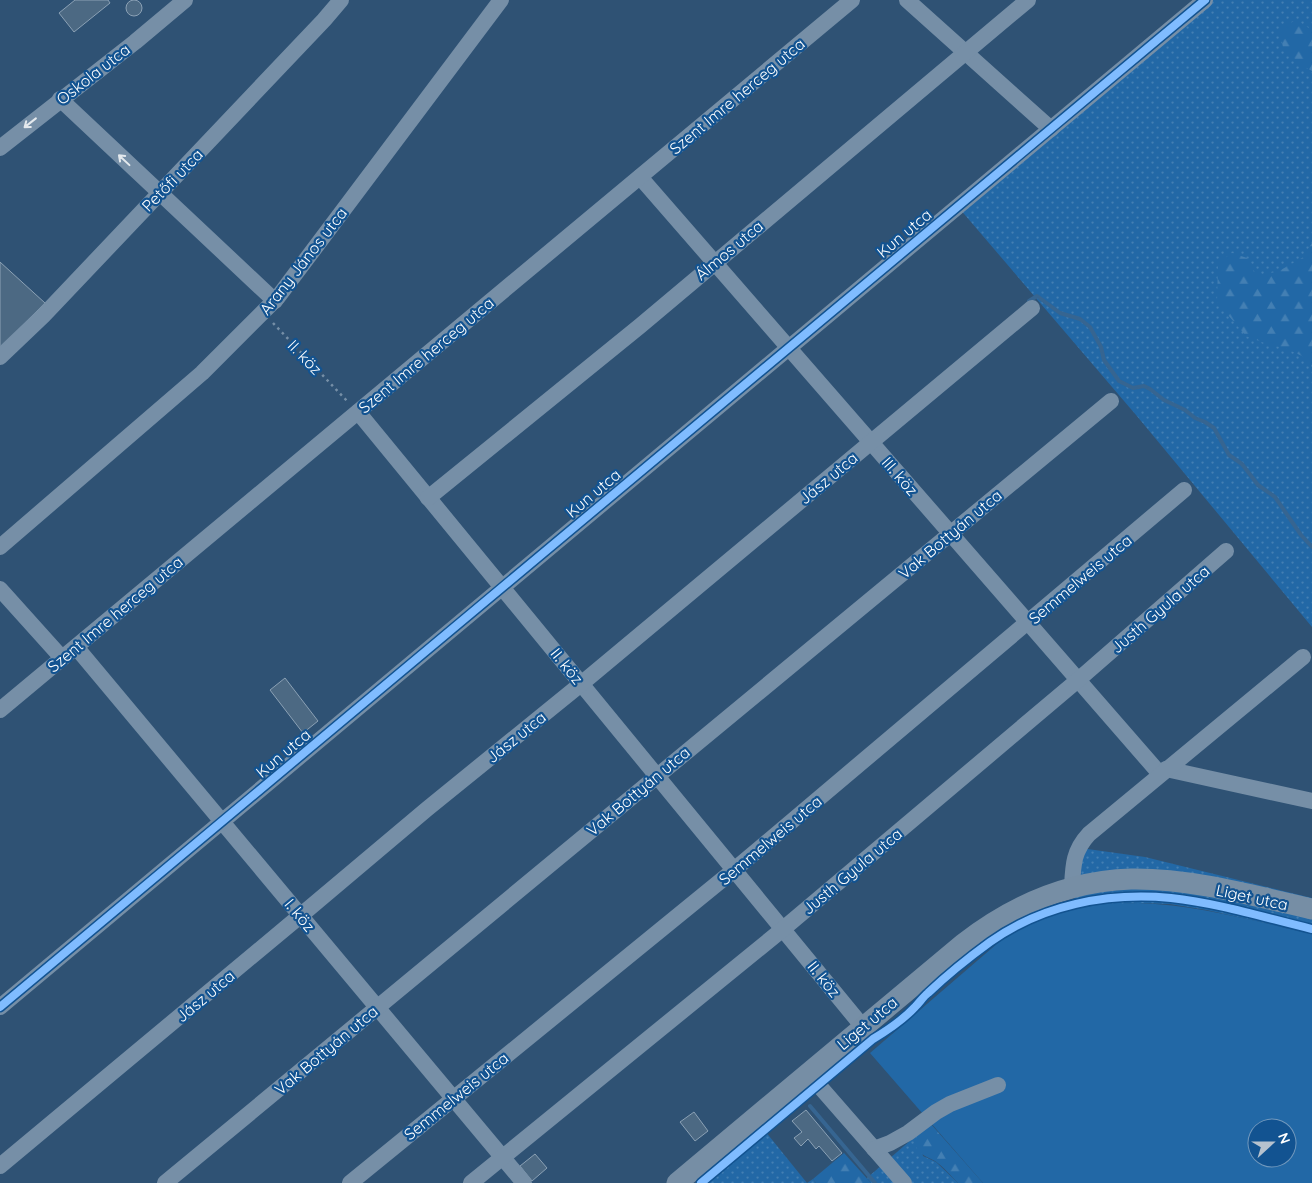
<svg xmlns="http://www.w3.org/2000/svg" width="1312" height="1183" font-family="Quicksand,sans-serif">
	<defs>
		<pattern id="grass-dots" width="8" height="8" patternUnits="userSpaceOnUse" patternTransform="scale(1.25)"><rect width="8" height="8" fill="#2268a6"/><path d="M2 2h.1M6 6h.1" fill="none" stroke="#437fb3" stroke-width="1.8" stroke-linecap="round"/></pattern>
		<pattern id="forest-firs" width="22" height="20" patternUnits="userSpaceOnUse" patternTransform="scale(1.25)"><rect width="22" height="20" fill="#2268a6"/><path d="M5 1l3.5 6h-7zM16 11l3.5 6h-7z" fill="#437fb3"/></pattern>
	</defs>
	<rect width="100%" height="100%" fill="#2f5274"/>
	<!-- grass -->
	<g fill="url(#grass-dots)">
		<polygon points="1208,0 1312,0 1312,627 1136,415 959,208"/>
		<polygon points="1073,847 1145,857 1312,898 1312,934 1207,910 1170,904 1138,903 1077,907 1071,888"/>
		<polygon points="765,1131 807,1183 813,1179 816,1183 703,1183"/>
		<polygon points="919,1133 923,1156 936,1162 958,1183 871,1183 867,1178"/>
	</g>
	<!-- forest -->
	<g fill="url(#forest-firs)">
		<polygon points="1296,20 1312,30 1312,71 1301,65 1283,47 1279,29"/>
		<polygon points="1312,243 1312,367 1302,356 1285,348 1267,344 1246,336 1217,302 1218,263 1232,253 1250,259 1253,270 1260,276 1279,271 1302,258"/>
		<path d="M930 1123 983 1183H958C951 1176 944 1167 935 1161 932 1159 928 1158 925 1156 906 1144 919 1132 930 1123Z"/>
		<polygon points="844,1153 871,1183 816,1183 813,1179"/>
	</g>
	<!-- pitch -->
	<path fill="#2268a6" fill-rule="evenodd" d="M1138 903C1198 905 1254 921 1312 934V1183H983L870 1053 999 942C1020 928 1052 913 1076 908 1096 903 1118 904 1138 903ZM1257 1128H1287V1158H1257Z"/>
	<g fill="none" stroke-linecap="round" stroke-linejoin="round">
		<!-- stream -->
		<g stroke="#366591" stroke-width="4">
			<polyline points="1029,301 1037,296 1060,313 1080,319 1090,327 1101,347 1104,360 1119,381 1133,388 1144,386 1150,389 1164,400 1185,410 1195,418 1205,422 1214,428 1229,455 1242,464 1258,485 1275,497 1301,535 1312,547"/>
			<polyline points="810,1106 875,1183"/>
		</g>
	</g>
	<!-- building -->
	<g fill="#4c6983" stroke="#8ba1b5">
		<circle cx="134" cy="8" r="8"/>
		<polygon points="75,0 108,0 110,3 74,32 59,13"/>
		<polygon points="0,262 45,303 0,348"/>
		<polygon points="285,678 318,721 303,733 270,690"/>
		<polygon points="806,1110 842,1153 832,1161 819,1146 816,1149 808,1139 801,1146 794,1138 802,1132 792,1121"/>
		<polygon points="694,1112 708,1131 695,1141 680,1122"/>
		<polygon points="535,1154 547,1168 532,1181 520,1166"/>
	</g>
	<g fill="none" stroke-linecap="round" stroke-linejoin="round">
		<!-- path -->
		<polyline stroke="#768fa7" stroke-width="2.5" stroke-dasharray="2.5 4" stroke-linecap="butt" points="273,323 348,402"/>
		<!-- minor -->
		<g stroke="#768fa7" stroke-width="16">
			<polyline points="907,0 1051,129"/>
			<polyline points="60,99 275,301"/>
			<polyline points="0,148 135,42 185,0"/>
			<polyline points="640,177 1160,774"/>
			<polyline points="0,357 43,316 324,20 341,0"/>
			<polyline points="358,412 863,1027"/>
			<polyline points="428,498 640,326 1028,0"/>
			<polyline points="0,547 202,373 278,297 501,0"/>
			<polyline points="0,589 62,658"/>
			<polyline points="76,647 524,1183"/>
			<polyline points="0,710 852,0"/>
			<polyline points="1166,769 1312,801"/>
			<path d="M1072 888C1073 866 1073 851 1089 834L1303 657"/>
			<polyline points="0,1007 1205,0"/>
			<polyline points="808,1073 904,1183"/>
			<polyline points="874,1149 890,1143 908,1133 936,1112 950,1104 998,1085"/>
			<polyline points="0,1166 300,916 427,809 581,684 1032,308"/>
			<polyline points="165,1183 1111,401"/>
			<polyline points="350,1183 734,870 1184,490"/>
			<polyline points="471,1183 783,929 1078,680 1226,551"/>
		</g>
		<!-- major -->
		<path stroke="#768ea5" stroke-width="21" d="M677 1183 963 944C1012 906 1068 881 1131 879 1191 878 1255 896 1312 909"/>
		<!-- cycleway casing -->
		<g stroke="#125391" stroke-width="11">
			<g id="cycleway">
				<polyline points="0,1007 1205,0"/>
				<path d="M701 1183 873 1039C888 1030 903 1020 915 1007 920 1002 923 997 928 993 947 975 968 958 990 942 1042 905 1107 892 1171 898 1218 903 1266 918 1312 929"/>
			</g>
		</g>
		<!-- cycleway -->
		<use href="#cycleway" stroke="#80bcff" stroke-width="8"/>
	</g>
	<!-- one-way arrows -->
	<defs><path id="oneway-shaft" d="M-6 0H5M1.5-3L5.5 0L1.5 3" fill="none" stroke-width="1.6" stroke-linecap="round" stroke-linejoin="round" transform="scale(1.25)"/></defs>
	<g stroke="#e4e9ed">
		<use href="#oneway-shaft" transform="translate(30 123) rotate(142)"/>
		<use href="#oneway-shaft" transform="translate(124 160) rotate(-137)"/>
	</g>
	<g text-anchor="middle" stroke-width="4.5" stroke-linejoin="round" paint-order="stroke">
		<!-- street labels -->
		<g font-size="16" fill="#fff" stroke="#125391">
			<text transform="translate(93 74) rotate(-38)" y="6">Oskola utca</text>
			<text transform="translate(737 96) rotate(-40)" y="6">Szent Imre herceg utca</text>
			<text transform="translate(172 180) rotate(-46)" y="6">Petőfi utca</text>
			<text transform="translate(904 233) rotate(-40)" y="6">Kun utca</text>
			<text transform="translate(729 250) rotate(-40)" y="6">Álmos utca</text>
			<text transform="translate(303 261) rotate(-52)" y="6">Arany János utca</text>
			<text transform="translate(426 355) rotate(-40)" y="6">Szent Imre herceg utca</text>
			<text transform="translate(305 357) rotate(46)" y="6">II. köz</text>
			<text transform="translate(900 476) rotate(49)" y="6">III. köz</text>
			<text transform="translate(828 478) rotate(-40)" y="6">Jász utca</text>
			<text transform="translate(593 493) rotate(-40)" y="6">Kun utca</text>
			<text transform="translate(950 534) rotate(-40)" y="6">Vak Bottyán utca</text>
			<text transform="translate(1080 579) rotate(-40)" y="6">Semmelweis utca</text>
			<text transform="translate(1160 609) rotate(-41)" y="6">Justh Gyula utca</text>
			<text transform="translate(115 614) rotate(-40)" y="6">Szent Imre herceg utca</text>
			<text transform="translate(567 666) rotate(51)" y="6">II. köz</text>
			<text transform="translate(516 737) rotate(-39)" y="6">Jász utca</text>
			<text transform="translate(283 753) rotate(-40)" y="6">Kun utca</text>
			<text transform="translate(638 791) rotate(-40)" y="6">Vak Bottyán utca</text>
			<text transform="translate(770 840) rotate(-40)" y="6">Semmelweis utca</text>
			<text transform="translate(852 871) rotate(-40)" y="6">Justh Gyula utca</text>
			<text transform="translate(1252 897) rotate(12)" y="6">Liget utca</text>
			<text transform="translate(300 915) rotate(50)" y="6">I. köz</text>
			<text transform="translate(824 979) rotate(51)" y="6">II. köz</text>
			<text transform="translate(205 996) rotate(-40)" y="6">Jász utca</text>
			<text transform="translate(867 1023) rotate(-40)" y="6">Liget utca</text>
			<text transform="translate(326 1050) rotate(-40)" y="6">Vak Bottyán utca</text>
			<text transform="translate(456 1096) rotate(-39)" y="6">Semmelweis utca</text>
		</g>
	</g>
	<!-- north arrow -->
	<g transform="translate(1272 1143) rotate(69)"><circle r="24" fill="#125391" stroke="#7198bd"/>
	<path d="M0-4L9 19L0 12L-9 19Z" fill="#b6c2ce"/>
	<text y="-8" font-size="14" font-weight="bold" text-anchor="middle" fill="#ffffff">N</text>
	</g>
</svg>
